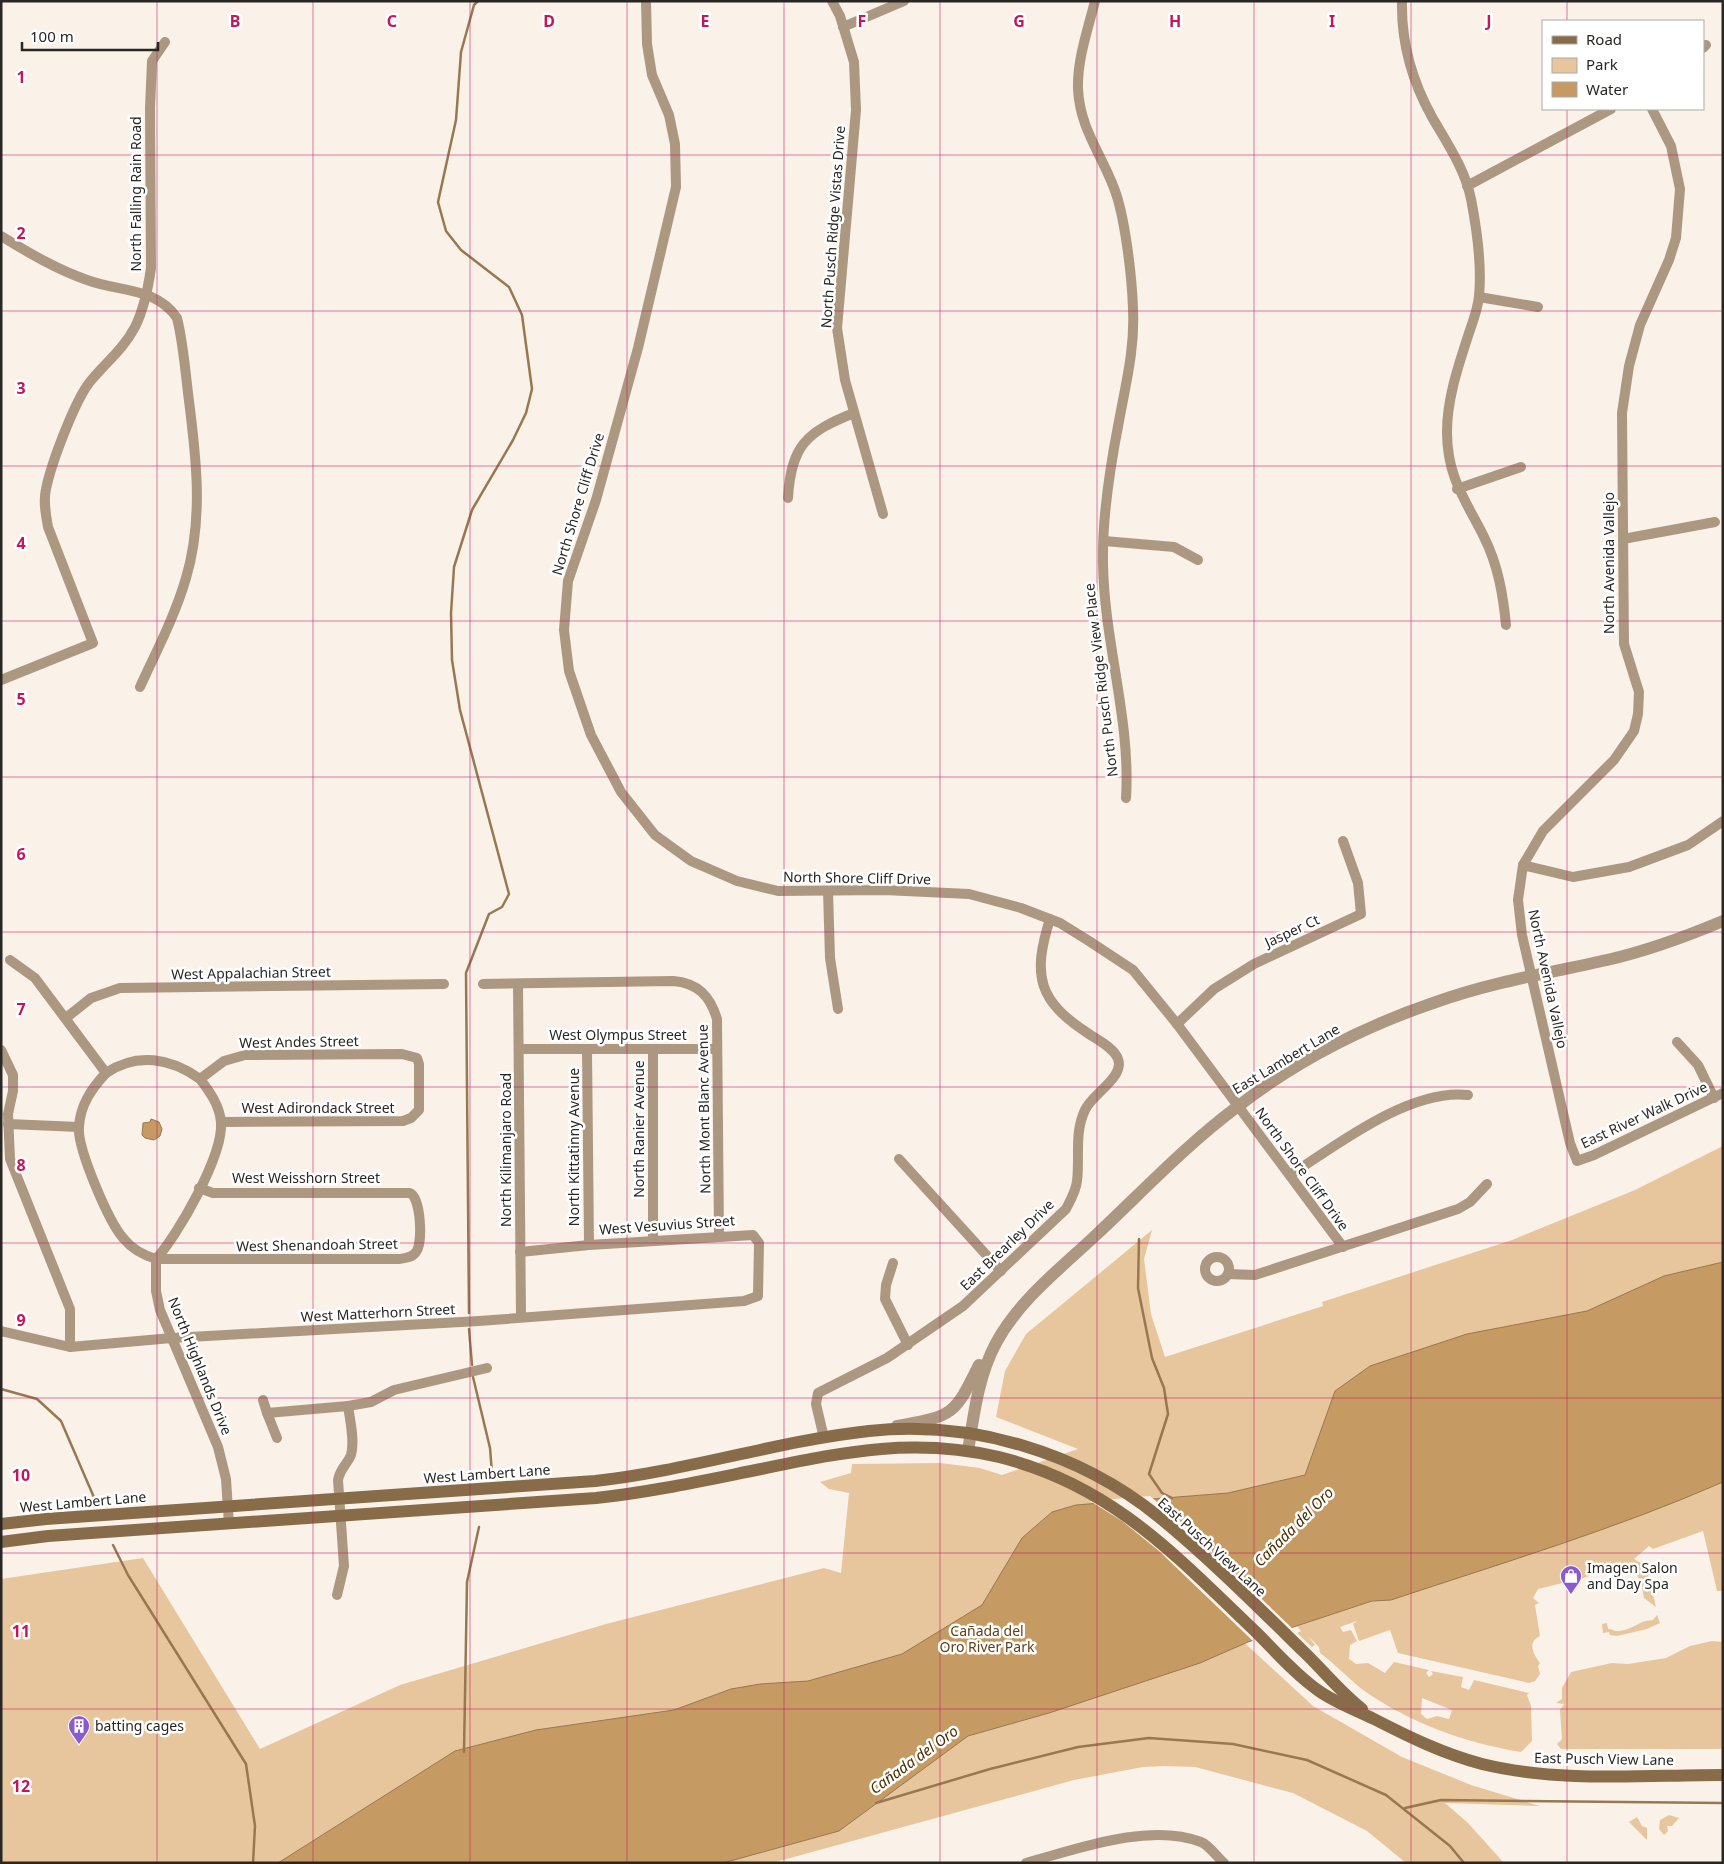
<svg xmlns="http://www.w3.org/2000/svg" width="1724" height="1864" font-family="'Noto Sans',sans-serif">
	<rect width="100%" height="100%" fill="#faf2e9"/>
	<!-- green -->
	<g fill="#e7c69e" fill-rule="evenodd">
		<path d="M1723 1146V1594L1722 1591H1717L1703 1531 1653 1549 1649 1546 1634 1559 1646 1566 1656 1607 1644 1598C1641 1582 1639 1568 1619 1566L1583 1578 1538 1589 1533 1598 1539 1603 1535 1605 1540 1636C1527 1642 1533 1654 1540 1663L1538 1666 1540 1674 1535 1681 1529 1683 1398 1653 1390 1630 1359 1641 1353 1624 1357 1621 1340 1627 1343 1632 1351 1630 1357 1641 1350 1645 1349 1659 1356 1664 1368 1663 1385 1673 1394 1662 1429 1670 1426 1673 1429 1677 1433 1674 1431 1671 1463 1677 1461 1687 1469 1690 1474 1680 1529 1693 1527 1695 1531 1706 1532 1741 1521 1752C1465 1743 1410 1723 1363 1690 1348 1678 1335 1664 1320 1653L1319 1647 1308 1636 1315 1645 1312 1647 1297 1633 1301 1631 1289 1617 1195 1597 1313 1706 1402 1757 1471 1785 1540 1806 1445 1803 1468 1823 1504 1863H1406L1367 1831 1293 1793 1195 1767 1164 1766 1143 1767 1074 1780 772 1863H1V1579L143 1558 260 1749 400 1685 606 1624 824 1568 841 1573 849 1493 829 1489 820 1482 851 1473 852 1464 940 1463 980 1468 1002 1475 1078 1449 996 1417 1005 1371 1026 1334 1152 1230 1144 1259 1151 1314 1165 1357 1323 1306 1322 1302 1512 1240 1635 1190ZM1422 1698 1452 1710 1449 1719 1437 1716 1427 1719 1421 1714Z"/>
		<path d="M1657 1615 1660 1623 1647 1629 1617 1636 1610 1635 1609 1632 1603 1633 1602 1624 1607 1623 1608 1629C1614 1629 1614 1632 1619 1631 1633 1630 1639 1620 1653 1620Z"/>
		<polygon points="1712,1641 1723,1642 1723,1749 1561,1749 1557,1744 1562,1739 1560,1710 1564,1704 1556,1703 1562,1699 1562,1688 1571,1672 1612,1663 1628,1664 1666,1658 1690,1646"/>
		<polygon points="1669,1815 1679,1818 1672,1826 1667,1826 1668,1831 1664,1835 1659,1829 1660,1820"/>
		<polygon points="1637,1817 1642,1826 1647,1828 1647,1840 1629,1822"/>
	</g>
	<!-- water -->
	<g fill="#c69b63" stroke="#977850">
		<polygon points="151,1119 159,1122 162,1129 160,1136 154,1140 145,1138 142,1135 143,1123 150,1122"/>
		<path d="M1723 1262V1482C1616 1529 1502 1563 1391 1600L1372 1601 1248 1642 1200 1663 1049 1713 968 1736 839 1831 723 1863H278L455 1751 536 1730 674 1710 731 1689 760 1684 808 1681 902 1654 982 1605 1022 1538 1052 1512 1076 1505 1228 1493 1305 1475 1335 1391 1370 1366 1467 1334 1587 1311 1664 1276Z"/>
	</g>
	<!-- pier -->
	<polygon fill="#faf2e9" points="1150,1496 1189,1529 1294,1630 1255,1643 1159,1551 1122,1521 1090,1501"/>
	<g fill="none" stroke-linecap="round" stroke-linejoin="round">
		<!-- stream -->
		<g stroke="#977850" stroke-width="2.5">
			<polyline points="1139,1239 1138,1288 1152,1358 1164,1388 1168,1414 1149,1474 1162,1493 1172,1498"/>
			<polyline points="469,1313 466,973 489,914 502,907 509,894 460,710 452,660 451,613 454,567 472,510 513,440 526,413 532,389 522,315 509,287 461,250 446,231 438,202 456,120 461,52 474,5 478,1"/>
			<polyline points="469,1329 472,1365"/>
			<polyline points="473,1377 490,1448 492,1473"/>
			<polyline points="1,1389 37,1399 61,1421 96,1502"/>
			<polyline points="113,1545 128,1575 246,1764 255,1826 253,1863"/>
			<polyline points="464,1752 467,1582 479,1527"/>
			<polyline points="876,1803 990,1769 1078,1747 1149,1738 1233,1744 1307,1760 1386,1795 1450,1846 1464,1863"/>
			<polyline points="1405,1808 1441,1800 1723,1803"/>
		</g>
		<!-- minor -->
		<g stroke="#ac9881" stroke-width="10">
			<polyline points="646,1 647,44 652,75 669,115 675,144 676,187 638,348 596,500 568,581 564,630 569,671 591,735 621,792 655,835 691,861 737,881 778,891 884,890 969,894 1021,908 1060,923 1089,941 1133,970 1177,1024 1343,1247"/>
			<polyline points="832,1 840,16 854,62 856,110 837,328 845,380 883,514"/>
			<path d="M1095 1C1088 29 1077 60 1078 89 1080 129 1101 153 1114 188 1125 216 1132 277 1133 309 1135 348 1126 383 1119 421 1110 467 1102 516 1103 563 1104 642 1131 720 1126 798"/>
			<path d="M1402 1C1401 43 1412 81 1432 117 1447 143 1465 169 1471 199 1477 230 1482 265 1479 296 1478 309 1472 324 1468 336 1458 367 1447 399 1447 432 1447 477 1465 499 1484 537 1498 565 1503 594 1506 625"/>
			<polyline points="843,27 904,1"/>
			<polyline points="1703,48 1706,45"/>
			<polyline points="1652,109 1671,146 1680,189 1676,238 1669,260 1640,325 1629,366 1622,413 1624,644 1639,692 1638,714 1634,731 1614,760 1543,831 1523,865 1518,900 1522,935 1570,1143 1577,1161 1594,1155 1723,1093"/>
			<polyline points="1467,186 1611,109"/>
			<path d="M1 236C29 253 56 269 87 280 119 292 156 287 177 318 183 342 185 368 188 393 196 455 204 518 186 578 175 616 156 652 140 687"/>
			<polyline points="1479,297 1538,307"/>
			<polyline points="1457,489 1521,467"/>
			<path d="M788 498C791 446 806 432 854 413"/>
			<polyline points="1623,539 1715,522"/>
			<polyline points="1104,541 1174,547 1198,560"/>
			<path d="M1 680 93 643 48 527C46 515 43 502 46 489 51 464 74 403 89 383 104 364 123 350 135 327 144 309 148 289 151 268L150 108 152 61 165 42"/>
			<polyline points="1523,865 1573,877 1629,867 1688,845 1723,821"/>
			<polyline points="828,891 830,958 838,1009"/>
			<path d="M10 960 35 978 106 1073C92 1088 80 1105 79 1127 77 1148 109 1223 124 1239 132 1249 143 1255 156 1259V1291L160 1310 218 1447 226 1479 229 1524"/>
			<path d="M483 984 673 981C698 983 710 996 717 1019L719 1235"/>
			<polyline points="518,984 521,1317"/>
			<polyline points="66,1018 91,998 120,988 444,984"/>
			<polyline points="1177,1024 1214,989 1254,964 1361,914 1358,883 1343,841"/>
			<polyline points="1677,1042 1698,1065 1714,1098"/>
			<polyline points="519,1049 717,1049"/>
			<polyline points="587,1049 589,1245"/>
			<polyline points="653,1049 653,1240"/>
			<polyline points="1,1050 13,1075 13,1091 8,1114 10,1159 70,1309 70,1347"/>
			<path d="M106 1073C137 1052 171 1058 200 1079L224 1061 245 1055 402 1054 417 1058 419 1064V1110L411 1118 403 1121 221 1122"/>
			<polyline points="8,1124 79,1127"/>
			<polyline points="899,1159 1001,1271"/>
			<path d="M1290 1175C1337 1145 1410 1088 1468 1095"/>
			<circle cx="1217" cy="1269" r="12"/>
			<path d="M156 1259H399C405 1258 412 1258 416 1252 423 1243 421 1198 410 1193H213L199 1188"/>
			<path d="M156 1259C178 1235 223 1156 221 1123 220 1106 210 1092 200 1079"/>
			<polyline points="893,1263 886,1285 885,1299 908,1345"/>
			<polyline points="1228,1274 1255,1275 1458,1209 1470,1202 1487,1184"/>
			<polyline points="1,1331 70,1347 172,1338 479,1321 744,1301 758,1296 759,1243 753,1235 589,1245 520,1252"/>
			<path d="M263 1400 267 1413 348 1406C350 1420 355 1441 351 1455 347 1465 340 1468 338 1480L344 1566 337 1595"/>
			<polyline points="348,1406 371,1402 394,1390 487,1368"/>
			<polyline points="267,1413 277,1438"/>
			<path d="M824 1438 816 1404 818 1393 887 1358 963 1306 1066 1209C1070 1201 1076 1191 1077 1181 1080 1157 1074 1133 1085 1110 1092 1094 1125 1077 1118 1059 1114 1048 1098 1040 1089 1034 1038 1001 1032 976 1050 919"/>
			<path d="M1026 1863C1077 1849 1150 1822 1201 1842 1209 1845 1217 1857 1224 1863"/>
		</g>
		<!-- tertiary -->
		<g stroke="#ac9881" stroke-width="12">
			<path d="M897 1426C953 1416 954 1416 979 1365"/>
			<path d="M968 1451C974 1414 978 1377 996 1343 1019 1300 1061 1268 1096 1235 1142 1192 1186 1145 1237 1107 1296 1061 1365 1026 1436 1002 1492 982 1549 973 1607 960 1647 951 1685 937 1723 921"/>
		</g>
		<!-- secondary -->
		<g stroke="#886c4a" stroke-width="12">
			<path d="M1 1524 46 1519 595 1481C687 1471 777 1441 869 1431 972 1420 1079 1452 1159 1517 1209 1558 1256 1605 1303 1651 1323 1670 1340 1692 1362 1709"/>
			<path d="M1 1542 48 1536 596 1498C652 1492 706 1480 761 1469 844 1452 913 1437 999 1457 1112 1485 1175 1555 1256 1632 1276 1652 1296 1675 1319 1691 1336 1703 1356 1710 1374 1719 1409 1737 1444 1754 1482 1764 1560 1783 1644 1775 1723 1775"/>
		</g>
	</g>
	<!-- grid -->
	<path fill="none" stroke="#c2185b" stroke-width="1" stroke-opacity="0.55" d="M157 1V1863M313 1V1863M470 1V1863M627 1V1863M784 1V1863M940 1V1863M1097 1V1863M1254 1V1863M1411 1V1863M1567 1V21M1567 109V1863M1 155H1723M1 311H1723M1 466H1723M1 621H1723M1 777H1723M1 932H1723M1 1087H1723M1 1243H1723M1 1398H1723M1 1553H1723M1 1709H1723"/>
	<!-- icons -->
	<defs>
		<g id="shop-pin" transform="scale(1.125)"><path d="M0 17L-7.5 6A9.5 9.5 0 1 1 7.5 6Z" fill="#8b59d2" stroke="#fff"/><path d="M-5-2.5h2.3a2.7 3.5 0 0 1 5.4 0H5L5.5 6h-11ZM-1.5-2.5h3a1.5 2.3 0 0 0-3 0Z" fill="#fff"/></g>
		<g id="building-pin" transform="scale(1.125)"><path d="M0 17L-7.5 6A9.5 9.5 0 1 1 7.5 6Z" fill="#8b59d2" stroke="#fff"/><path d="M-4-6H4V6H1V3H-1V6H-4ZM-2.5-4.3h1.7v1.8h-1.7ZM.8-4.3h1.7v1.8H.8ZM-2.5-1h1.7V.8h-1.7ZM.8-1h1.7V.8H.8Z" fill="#fff"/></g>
	</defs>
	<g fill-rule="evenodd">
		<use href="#shop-pin" x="1571" y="1576"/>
		<use href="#building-pin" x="79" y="1726"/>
	</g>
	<g text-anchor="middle" stroke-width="5" stroke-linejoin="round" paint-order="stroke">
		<!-- street labels -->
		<g font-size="14" fill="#292723" stroke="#fff">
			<text transform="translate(136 194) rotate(-90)" y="5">North Falling Rain Road</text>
			<text transform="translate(833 227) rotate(-86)" y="5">North Pusch Ridge Vistas Drive</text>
			<text transform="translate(578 504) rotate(-73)" y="5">North Shore Cliff Drive</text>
			<text transform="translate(1609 563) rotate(-90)" y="5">North Avenida Vallejo</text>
			<text transform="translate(1101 680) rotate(-97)" y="5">North Pusch Ridge View Place</text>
			<text transform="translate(857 878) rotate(1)" y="5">North Shore Cliff Drive</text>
			<text transform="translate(1292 931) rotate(-25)" y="5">Jasper Ct</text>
			<text transform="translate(251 973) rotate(-1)" y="5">West Appalachian Street</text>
			<text transform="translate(1548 979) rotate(78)" y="5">North Avenida Vallejo</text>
			<text x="618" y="1040">West Olympus Street</text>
			<text transform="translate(299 1042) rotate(-1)" y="5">West Andes Street</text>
			<text transform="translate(1286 1059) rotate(-31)" y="5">East Lambert Lane</text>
			<text x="318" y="1113">West Adirondack Street</text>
			<text transform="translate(704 1109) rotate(-91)" y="5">North Mont Blanc Avenue</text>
			<text transform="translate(1644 1115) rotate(-25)" y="5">East River Walk Drive</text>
			<text transform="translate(639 1129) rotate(-90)" y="5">North Ranier Avenue</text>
			<text transform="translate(574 1147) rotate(-90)" y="5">North Kittatinny Avenue</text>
			<text transform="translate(506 1150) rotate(-90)" y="5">North Kilimanjaro Road</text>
			<text transform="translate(1302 1169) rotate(54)" y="5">North Shore Cliff Drive</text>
			<text x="306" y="1183">West Weisshorn Street</text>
			<text transform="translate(667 1225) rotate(-4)" y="5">West Vesuvius Street</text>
			<text transform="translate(317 1245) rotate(-1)" y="5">West Shenandoah Street</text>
			<text transform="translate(1007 1245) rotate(-44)" y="5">East Brearley Drive</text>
			<text transform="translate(378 1313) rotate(-3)" y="5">West Matterhorn Street</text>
			<text transform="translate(200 1366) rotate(68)" y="5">North Highlands Drive</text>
			<text transform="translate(487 1474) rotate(-4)" y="5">West Lambert Lane</text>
			<text transform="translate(83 1502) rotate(-5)" y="5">West Lambert Lane</text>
			<text transform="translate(1212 1547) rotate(42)" y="5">East Pusch View Lane</text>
			<text transform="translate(1604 1759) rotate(1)" y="5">East Pusch View Lane</text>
		</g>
		<!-- poi labels -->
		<g font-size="14" fill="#292723" stroke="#fff" text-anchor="start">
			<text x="1587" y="1573">Imagen Salon<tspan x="1587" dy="16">and Day Spa</tspan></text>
			<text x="95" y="1731">batting cages</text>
		</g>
		<!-- park labels -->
		<g font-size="14" fill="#614218" stroke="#fff">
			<text x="987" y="1636">Cañada del<tspan x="987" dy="16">Oro River Park</tspan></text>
		</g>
		<!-- water labels -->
		<g font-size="15" font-style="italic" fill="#4c2e00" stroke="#fff">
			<text transform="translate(1294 1527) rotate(-45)" y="5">Cañada del Oro</text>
			<text transform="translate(914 1760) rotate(-36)" y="5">Cañada del Oro</text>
		</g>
	</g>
	<g font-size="16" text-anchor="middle" font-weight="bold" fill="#c2185b" stroke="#fff" stroke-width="5" stroke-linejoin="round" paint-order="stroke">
		<text x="235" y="27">B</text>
		<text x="392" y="27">C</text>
		<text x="549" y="27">D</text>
		<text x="705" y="27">E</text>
		<text x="862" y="27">F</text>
		<text x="1019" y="27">G</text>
		<text x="1175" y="27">H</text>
		<text x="1332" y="27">I</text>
		<text x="1489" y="27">J</text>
		<text x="21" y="83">1</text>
		<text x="21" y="239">2</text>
		<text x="21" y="394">3</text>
		<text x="21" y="549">4</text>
		<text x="21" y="705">5</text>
		<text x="21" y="860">6</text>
		<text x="21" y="1015">7</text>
		<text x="21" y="1171">8</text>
		<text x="21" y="1326">9</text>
		<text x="21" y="1481">10</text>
		<text x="21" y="1637">11</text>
		<text x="21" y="1792">12</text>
	</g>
	<!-- border -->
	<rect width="1724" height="1864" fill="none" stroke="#292723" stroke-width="5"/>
	<!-- legend -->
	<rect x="1542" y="20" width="162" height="90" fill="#ffffff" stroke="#a9a9a7"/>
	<rect x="1552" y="36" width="25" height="8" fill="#886c4a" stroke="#a9a9a7"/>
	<text x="1586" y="45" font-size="15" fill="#292723">Road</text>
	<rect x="1552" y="58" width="25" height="15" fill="#e7c69e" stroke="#a9a9a7"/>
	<text x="1586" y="70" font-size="15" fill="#292723">Park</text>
	<rect x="1552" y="82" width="25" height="15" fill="#c69b63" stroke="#a9a9a7"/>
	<text x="1586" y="95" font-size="15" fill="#292723">Water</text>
	<!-- scale -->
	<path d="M22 42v8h136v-8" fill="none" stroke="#292723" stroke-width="2.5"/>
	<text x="30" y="42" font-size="15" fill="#292723" stroke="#ffffff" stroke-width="4" paint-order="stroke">100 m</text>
</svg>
